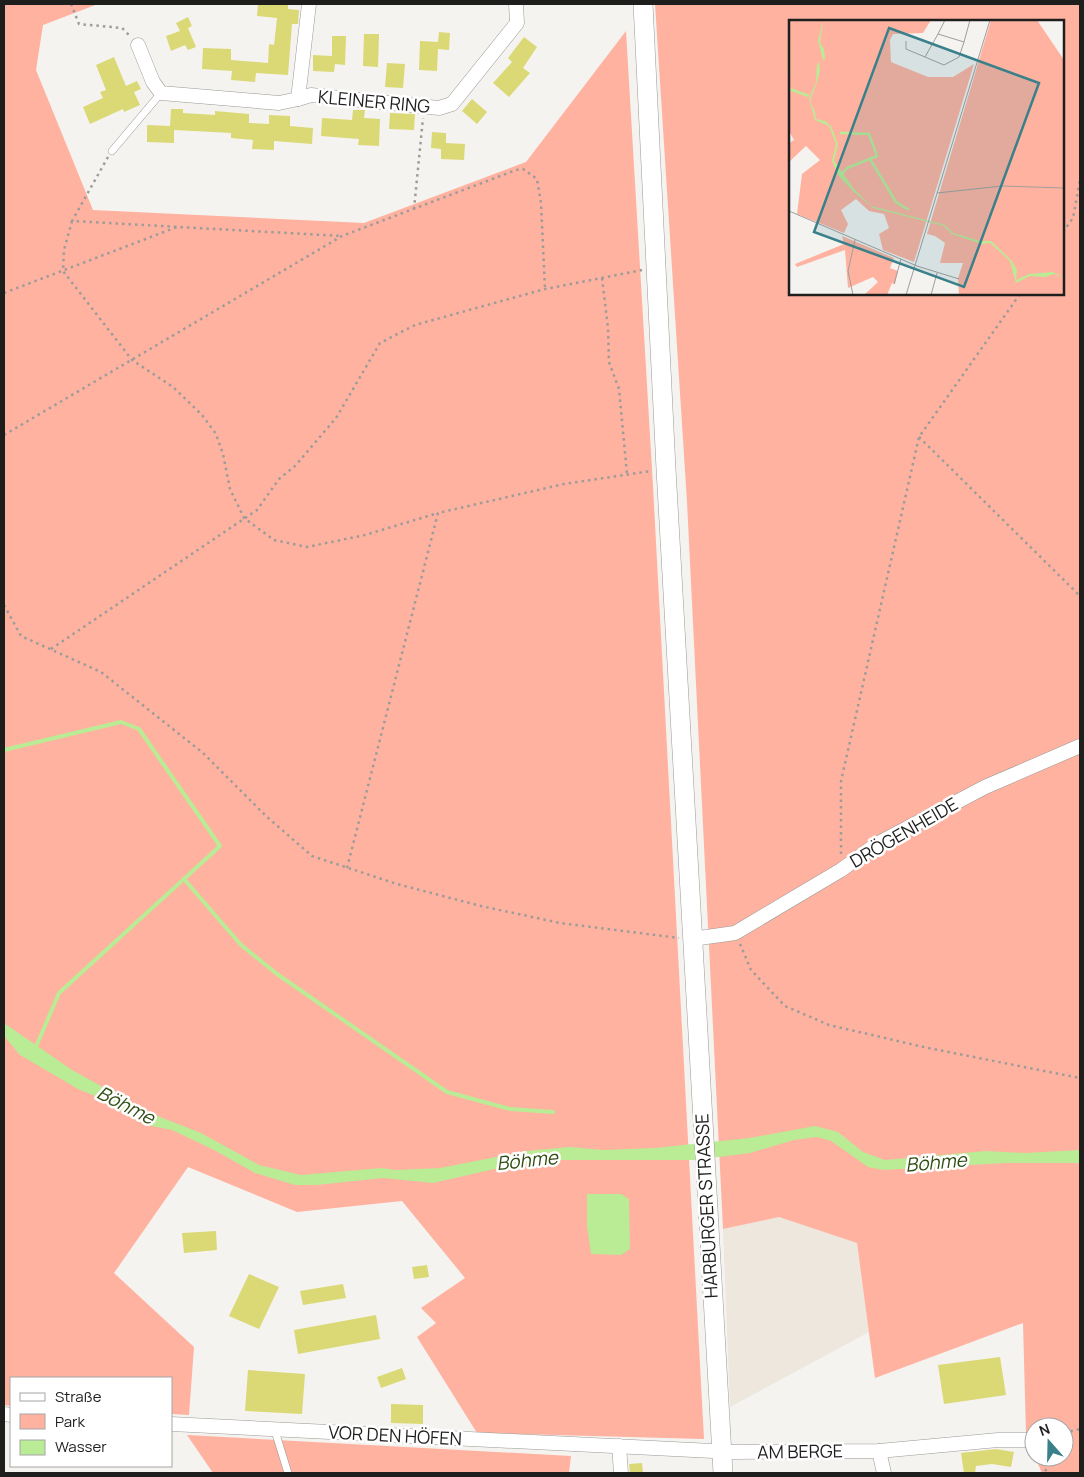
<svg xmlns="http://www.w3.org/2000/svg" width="1084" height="1477" font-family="Manrope,sans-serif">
	<rect width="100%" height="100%" fill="#f5f3f0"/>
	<!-- built -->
	<polygon fill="#ede7dd" points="779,1217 857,1243 869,1332 730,1407 723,1229"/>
	<!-- green -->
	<g fill="#ffb2a0" fill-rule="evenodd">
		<polygon points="4,4 98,4 43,25 36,70 93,210 364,223 526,162 626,31 653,486 704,1439 477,1433 417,1337 436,1323 421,1308 465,1278 402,1201 297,1212 188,1167 114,1273 194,1347 189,1415 171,1414 171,1378 11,1378 11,1406 4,1405"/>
		<path d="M655 4H1080V1473H1042L1035 1457H1064V1427H1034V1454L1026 1434 1023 1323 875 1378 857 1243 779 1217 723 1229 687 502ZM790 21H1063V294H790Z"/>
		<polygon points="187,1435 571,1456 569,1473 213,1473"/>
	</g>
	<!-- water -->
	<g fill="#baeb95">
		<polygon points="4,1023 72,1070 150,1113 201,1133 259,1165 301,1175 381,1168 396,1170 440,1168 527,1151 569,1147 603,1150 655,1148 749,1138 815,1126 838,1132 863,1152 885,1160 986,1151 1025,1153 1080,1150 1080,1163 1005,1163 883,1170 868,1167 831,1141 817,1137 794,1140 750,1153 695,1160 550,1160 517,1164 433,1183 383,1178 317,1185 295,1185 255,1173 214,1150 172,1130 151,1126 100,1098 78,1089 20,1055 4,1036"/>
		<polygon points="587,1194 621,1194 629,1199 630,1249 621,1255 591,1254 587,1226"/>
	</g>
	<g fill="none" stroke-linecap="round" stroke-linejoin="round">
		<!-- stream -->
		<g stroke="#baeb95" stroke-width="4">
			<polyline points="4,750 121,722 139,729 220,846 59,993 35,1049"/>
			<polyline points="184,879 241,945 277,974 447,1092 510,1109 553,1112"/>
		</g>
	</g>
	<!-- building -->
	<g fill="#dbd975">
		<polygon points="258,4 288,4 288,9 299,10 298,24 292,24 288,75 256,73 255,82 231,80 232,71 202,69 203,48 231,49 231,60 268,63 269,44 274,45 277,18 257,16"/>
		<polygon points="188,17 192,26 188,28 196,47 188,50 185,45 171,51 166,36 180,31 176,23"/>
		<polygon points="439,32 450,33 449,50 438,49 437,71 419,70 420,41 438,42"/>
		<polygon points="364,34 379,34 378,67 363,66"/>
		<polygon points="332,36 346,36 345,65 335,64 334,72 313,71 313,55 332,56"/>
		<polygon points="524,37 537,47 523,68 530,73 509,97 493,83 512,62 508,58"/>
		<polygon points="114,57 126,86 137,81 141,89 134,92 140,105 124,112 123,109 90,124 83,107 103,98 100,92 106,90 96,65"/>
		<polygon points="387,63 405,64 403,88 385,87"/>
		<polygon points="472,99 487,112 477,124 462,111"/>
		<polygon points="171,109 183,109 183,113 215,115 215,111 249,114 249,123 269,124 269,115 290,116 290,126 313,128 312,144 274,141 274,150 252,149 253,140 231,138 231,133 174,130 174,143 147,142 147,125 170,126"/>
		<polygon points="353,110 365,110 364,118 380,119 379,146 358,145 359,139 321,136 322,118 352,120"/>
		<polygon points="390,113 415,114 414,130 389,129"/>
		<polygon points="432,132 446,133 446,143 465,144 464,160 441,159 441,149 431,148"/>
		<polygon points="216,1231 217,1250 184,1253 182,1233"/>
		<polygon points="427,1265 429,1277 414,1279 412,1267"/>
		<polygon points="249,1274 279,1287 259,1329 229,1316"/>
		<polygon points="343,1284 346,1298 303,1305 300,1291"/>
		<polygon points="376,1315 380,1339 298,1354 294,1330"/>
		<polygon points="1000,1357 1006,1395 944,1404 938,1365"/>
		<polygon points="402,1368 406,1379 381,1388 377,1377"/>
		<polygon points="248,1370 305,1374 302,1414 245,1411"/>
		<polygon points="391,1404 423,1405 423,1424 391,1423"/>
		<polygon points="996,1449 1014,1452 1011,1467 992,1464 976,1466 975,1473 964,1473 961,1453"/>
		<polygon points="642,1463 643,1473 630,1473 629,1464"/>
	</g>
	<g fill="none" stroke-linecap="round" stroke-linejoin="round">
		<!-- lane casing -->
		<g stroke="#9b9996" stroke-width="8">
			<g id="lane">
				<polyline points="112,151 161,93"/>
				<polyline points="275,1431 288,1473"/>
			</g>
		</g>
		<!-- street casing -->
		<g stroke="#9b9996" stroke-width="15">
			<g id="street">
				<polyline points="309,4 298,99 311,95 439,108 452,104 517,23 516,4"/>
				<polyline points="138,45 153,82 161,93 279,103 298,99"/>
				<polyline points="692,939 735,933 841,870 877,844 985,787 1080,746"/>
				<polyline points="4,1414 11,1415"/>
				<polyline points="171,1424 733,1452 879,1451 998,1440 1031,1440"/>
				<polyline points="619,1446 621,1473"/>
				<polyline points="879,1451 884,1473"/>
			</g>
		</g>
		<!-- secondary casing -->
		<g stroke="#9b9996" stroke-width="20">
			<polyline id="secondary" points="643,4 666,469 723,1473"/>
		</g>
		<!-- path -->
		<g stroke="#9d9c9a" stroke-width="2.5" stroke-dasharray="2.5 4" stroke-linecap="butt">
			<polyline points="71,4 79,24 122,28 130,36"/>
			<polyline points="108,157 72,221 341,236"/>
			<polyline points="414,209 423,118"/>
			<polyline points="72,221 64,250 63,271 132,360 173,387 202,415 216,434 223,454 230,489 244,518 274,540 307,547 365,535 438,513"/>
			<polyline points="1063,232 1073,218 1080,180"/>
			<polyline points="602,278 608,328 609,362 619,389 627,474"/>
			<polyline points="4,293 177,227"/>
			<polyline points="4,435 342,236 516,170 523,169 537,179 541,203 545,289"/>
			<polyline points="919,437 1080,596"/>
			<polyline points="4,605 21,636 101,672 203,753 266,816 312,856 397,884 481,906 560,923 679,938"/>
			<polyline points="51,649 257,510 279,479 295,466 336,418 380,343 415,325 545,289 642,270"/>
			<polyline points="841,854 841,781 919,437 1020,294"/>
			<polyline points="347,868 438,513 564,484 651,471"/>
			<polyline points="740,944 751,970 785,1006 829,1025 928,1048 1080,1078"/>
			<polyline points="1064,1433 1080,1429"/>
			<polyline points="1040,1457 1047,1473"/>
		</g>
		<!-- lane -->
		<use href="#lane" stroke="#fff" stroke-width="7"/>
		<!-- street -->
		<use href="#street" stroke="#fff" stroke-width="14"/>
		<!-- secondary -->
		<use href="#secondary" stroke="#fff" stroke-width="19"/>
	</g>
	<g text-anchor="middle" stroke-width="5" stroke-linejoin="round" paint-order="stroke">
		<!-- street labels -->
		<g font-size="18" fill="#1e1e1d" stroke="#fff">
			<text transform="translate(374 102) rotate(5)" y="6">KLEINER RING</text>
			<text transform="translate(904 833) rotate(-30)" y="6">DRÖGENHEIDE</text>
			<text transform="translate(707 1206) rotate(-93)" y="6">HARBURGER STRASSE</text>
			<text transform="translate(395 1436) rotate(3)" y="6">VOR DEN HÖFEN</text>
			<text transform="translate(800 1452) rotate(-1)" y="6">AM BERGE</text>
		</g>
		<!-- water labels -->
		<g font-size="19" font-style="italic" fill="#2f4c11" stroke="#fff">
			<text transform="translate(126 1105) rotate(27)" y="7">Böhme</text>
			<text transform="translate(527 1160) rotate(-6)" y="7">Böhme</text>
			<text transform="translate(936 1162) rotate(-5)" y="7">Böhme</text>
		</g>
	</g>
	<!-- overview -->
	<g transform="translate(789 20)">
		<rect width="275" height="275" fill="#f5f3f0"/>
		<path d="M0 0H142L134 13 104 14 101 20 102 42 139 57H164L185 44 125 242 94 230 90 214 100 208 95 194 80 191 67 179 52 190 59 204 55 213 8 194 13 154 31 140 17 126 0 142V123L5 120 0 111ZM202 0H248L275 40V275H170L169 258 174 243H151L156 223 146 216 138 214ZM53 216 105 238 101 248 109 251 106 264 103 263 98 275H75L89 262 84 257 59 268 56 230 8 247 6 244 55 224Z" fill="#ffb2a0"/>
		<path d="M34 0 31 23 35 29 36 39 30 43 31 51 28 62 21 81 26 92 27 99 36 101 42 106 49 124 45 141 65 169 82 186 156 205 164 213 191 221H202L223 241 228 250 227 260 240 254 264 252 275 258 265 254 256 257 241 256 227 263 221 241 201 223 193 224 163 214 155 206 84 188 64 171 49 155 43 141 47 124 40 106 26 100 20 79 27 62 28 44 34 40 29 21Z" fill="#baeb95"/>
		<path fill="none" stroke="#baeb95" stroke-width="2.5" d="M0 22V57M0 69 20 76M51 113 80 114 88 136 58 148 52 155M81 139 107 182 120 190"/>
		<path fill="none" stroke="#9f9e9c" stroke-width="1" d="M156 0 149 14 175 22 181 0M149 14 136 37 155 45 170 37 175 22M117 21V29L136 37M148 173 213 166 275 168M0 191 128 246 170 259M105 264 112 239M64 275 59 251 66 220M117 275 201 0M142 275 148 253"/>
		<path fill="#39808a" fill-opacity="0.15" stroke="#39808a" stroke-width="2.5" d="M100 8 250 63 175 267 25 212Z"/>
		<rect width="275" height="275" fill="none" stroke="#1e1e1d" stroke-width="2.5"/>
	</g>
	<!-- border -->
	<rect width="1084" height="1477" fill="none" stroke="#1e1e1d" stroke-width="10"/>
	<!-- legend -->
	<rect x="10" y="1377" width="162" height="90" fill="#ffffff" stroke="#a5a5a5"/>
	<rect x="20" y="1393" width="25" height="8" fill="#ffffff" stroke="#a5a5a5"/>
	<text x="55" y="1402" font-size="15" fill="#1e1e1d">Straße</text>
	<rect x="20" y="1414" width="25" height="15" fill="#ffb2a0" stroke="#a5a5a5"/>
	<text x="55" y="1427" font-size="15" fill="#1e1e1d">Park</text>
	<rect x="20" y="1440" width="25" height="15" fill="#baeb95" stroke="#a5a5a5"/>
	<text x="55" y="1452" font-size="15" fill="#1e1e1d">Wasser</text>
	<!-- north arrow -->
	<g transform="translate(1049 1442) rotate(340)"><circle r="24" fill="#ffffff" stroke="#a5a5a5"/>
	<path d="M0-4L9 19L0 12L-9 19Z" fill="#39808a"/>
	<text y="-8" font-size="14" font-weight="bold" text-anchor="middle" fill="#1e1e1d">N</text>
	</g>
</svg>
